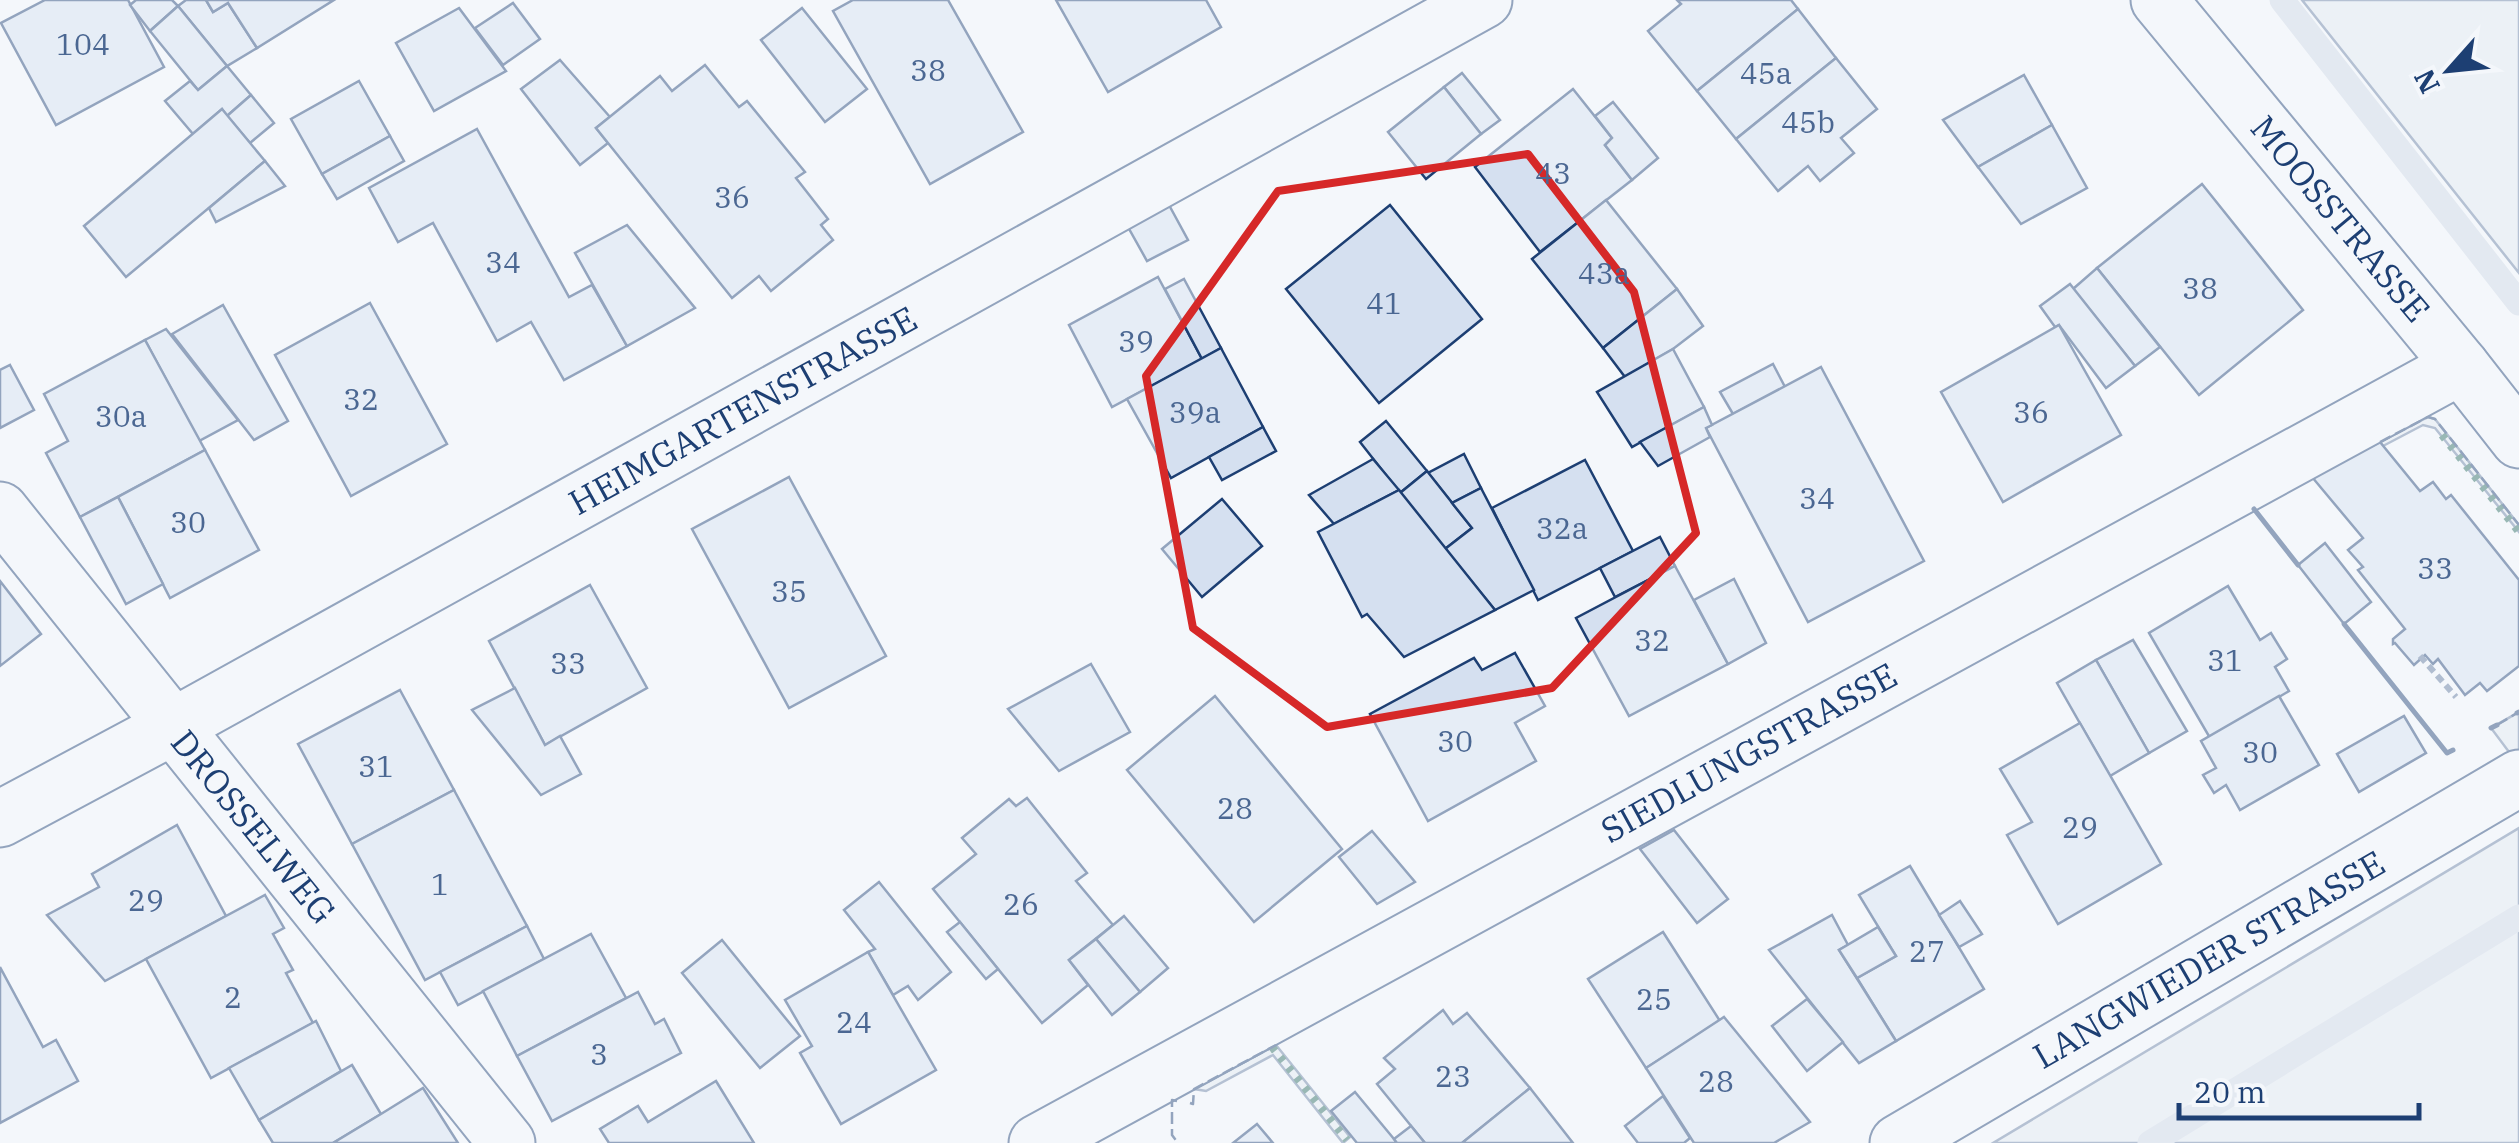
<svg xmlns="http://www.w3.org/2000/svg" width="2519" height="1143" font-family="'IBM Plex Serif',serif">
	<rect width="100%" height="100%" fill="#f4f7fb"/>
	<!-- green -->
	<g fill="#e3e9f0" stroke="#687fa3" stroke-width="2.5">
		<polygon points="2302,0 2519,0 2519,273"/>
		<polygon points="2428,417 2435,419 2519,525 2519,532 2435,428 2423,425 2383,446 2380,442"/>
		<polygon points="2519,712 2519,755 2509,752 2491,728"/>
		<polygon points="2519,828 2519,1143 1993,1143"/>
		<polygon points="1276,1045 1350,1137 1343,1143 1273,1055 1206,1091 1194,1089"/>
	</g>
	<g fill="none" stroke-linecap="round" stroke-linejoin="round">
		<!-- stream -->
		<g stroke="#cfd7e4" stroke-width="25">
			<polyline points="2282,0 2519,303"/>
			<polyline points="2150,1143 2519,917"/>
		</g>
	</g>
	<!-- building -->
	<g fill="#d5e0f0" stroke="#1d3f73" stroke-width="2.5">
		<polygon points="45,0 128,0 164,67 56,125 1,23"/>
		<polygon points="136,0 172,0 178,6 150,31 130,5"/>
		<polygon points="186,0 206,0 213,12 228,3 257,48 227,66 178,6"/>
		<polygon points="206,0 334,0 257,48 228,3 213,12"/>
		<polygon points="853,0 948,0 1023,132 930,184 833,11"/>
		<polygon points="1056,0 1206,0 1221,27 1108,92"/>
		<polygon points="1677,0 1791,0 1798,9 1697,91 1648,31 1681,4"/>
		<polygon points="513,3 540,39 503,65 475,28"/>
		<polygon points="178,6 227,66 198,90 150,31"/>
		<polygon points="459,8 506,71 434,111 396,43"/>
		<polygon points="802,8 867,89 825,122 761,40"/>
		<polygon points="1798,9 1836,58 1736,139 1697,91"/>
		<polygon points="1836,58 1877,109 1841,138 1854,153 1820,181 1808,166 1778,191 1736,139"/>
		<polygon points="560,60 610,117 596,128 608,143 580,165 521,89"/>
		<polygon points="705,65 739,107 747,101 805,172 796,178 828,219 821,225 833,240 771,291 759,276 732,298 596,128 660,76 672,91"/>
		<polygon points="227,66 251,95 227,116 222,109 193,134 165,101 190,81 198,90"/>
		<polygon points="1462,73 1500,120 1481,134 1444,87"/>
		<polygon points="2024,75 2052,125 1978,167 1943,120"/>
		<polygon points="359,81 390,136 322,174 291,119"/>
		<polygon points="1444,87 1481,134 1426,179 1388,132"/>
		<polygon points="1573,89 1612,138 1605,145 1632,180 1540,252 1475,167"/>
		<polygon points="251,95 274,123 250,143 227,116"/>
		<polygon points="1613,102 1658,158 1632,180 1605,145 1612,138 1595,116"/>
		<polygon points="222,109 265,161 126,277 84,226"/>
		<polygon points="2052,125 2087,188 2021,224 1978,167"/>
		<polygon points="477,129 569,297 592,285 627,346 564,380 531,322 497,341 433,223 398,242 369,188"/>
		<polygon points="390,136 404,161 337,199 322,174"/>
		<polygon points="265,161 285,186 216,222 209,208"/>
		<polygon points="2202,184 2303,310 2199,395 2097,268"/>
		<polygon points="1606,200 1677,289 1603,348 1532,259"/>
		<polygon points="1169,205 1188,240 1147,261 1128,227"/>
		<polygon points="1390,205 1482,319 1379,403 1286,289"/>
		<polygon points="627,225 695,308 627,346 575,253"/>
		<polygon points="2097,268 2160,347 2135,366 2073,289"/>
		<polygon points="1158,277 1202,359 1112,407 1069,325"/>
		<polygon points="1184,279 1221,348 1202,359 1165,289"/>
		<polygon points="2070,284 2135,366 2106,388 2059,325 2055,327 2040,306"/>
		<polygon points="1677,289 1703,326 1673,349 1625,377 1603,348"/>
		<polygon points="370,303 447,444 351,496 275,355"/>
		<polygon points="223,305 288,421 254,440 172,334"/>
		<polygon points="2059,325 2121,435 2003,502 1941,392"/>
		<polygon points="166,329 238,420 199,441 145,340"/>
		<polygon points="145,340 205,450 80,517 46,453 68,441 44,394"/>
		<polygon points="1221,348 1263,427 1171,478 1127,399"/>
		<polygon points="1673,349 1704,407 1632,447 1597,392"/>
		<polygon points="1773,364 1785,387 1733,414 1720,392"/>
		<polygon points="10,365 34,410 0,428 0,370"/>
		<polygon points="1821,367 1924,561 1808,622 1706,428"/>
		<polygon points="1704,407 1712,425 1706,428 1710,437 1658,466 1640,442"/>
		<polygon points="1386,421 1427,471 1400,493 1360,442"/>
		<polygon points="1263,427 1276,451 1222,480 1209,457"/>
		<polygon points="2380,442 2420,491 2433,482 2446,499 2451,495 2519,580 2519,666 2487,691 2480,683 2465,695 2438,659 2433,664 2425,655 2414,665 2395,643 2393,644 2393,639 2405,629 2358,570 2363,567 2348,550 2363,538 2312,477"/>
		<polygon points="205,450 259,550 170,598 118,497"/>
		<polygon points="1464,454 1481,488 1452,503 1428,473"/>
		<polygon points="1373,459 1399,490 1334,524 1309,495"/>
		<polygon points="1585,460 1633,551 1538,600 1492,508"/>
		<polygon points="1427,471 1472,528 1445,549 1400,493"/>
		<polygon points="789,477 886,656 789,708 692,529"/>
		<polygon points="1481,488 1534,590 1495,610 1445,549 1472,528 1452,503"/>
		<polygon points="1399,490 1495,610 1404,657 1367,614 1362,617 1318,532"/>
		<polygon points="118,497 163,584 126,604 80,517"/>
		<polygon points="1222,499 1262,546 1202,597 1162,549"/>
		<polygon points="1660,537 1675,566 1615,597 1600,568"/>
		<polygon points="2325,543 2371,602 2344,624 2298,565"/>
		<polygon points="1675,566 1728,664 1629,716 1576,618"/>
		<polygon points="1734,579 1766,643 1728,664 1694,600"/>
		<polygon points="0,581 41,634 0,666"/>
		<polygon points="590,585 647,688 545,745 489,641"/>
		<polygon points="2228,586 2260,640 2271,633 2287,659 2275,667 2289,691 2210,738 2149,633"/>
		<polygon points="2133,640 2187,731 2149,753 2096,660"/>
		<polygon points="1515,653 1545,706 1515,723 1536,761 1428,821 1370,714 1474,658 1482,670"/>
		<polygon points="2096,660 2149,753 2110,776 2057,683"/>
		<polygon points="1091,664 1130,732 1059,771 1008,709"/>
		<polygon points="515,688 545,745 560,736 581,774 541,795 472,710"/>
		<polygon points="400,690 454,790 352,844 298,744"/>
		<polygon points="1215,696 1342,849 1254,922 1127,770"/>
		<polygon points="2279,696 2319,765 2240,810 2226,785 2214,793 2203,775 2216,768 2201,741"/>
		<polygon points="2404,716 2426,753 2359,792 2337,754"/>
		<polygon points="2080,723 2161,864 2058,924 2007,835 2032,822 2000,769"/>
		<polygon points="454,790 527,926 425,980 352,844"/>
		<polygon points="1027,798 1087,873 1076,881 1113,925 1069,960 1088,985 1042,1023 933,889 976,854 962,838 1009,799 1016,806"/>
		<polygon points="177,825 226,916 105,981 47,915 99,887 92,874"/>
		<polygon points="1674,830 1728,899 1697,923 1640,849"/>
		<polygon points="1372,831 1415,882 1377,904 1339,857"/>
		<polygon points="1910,866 1984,989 1896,1041 1857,978 1896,956 1859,895"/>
		<polygon points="879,882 951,972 918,1000 908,986 893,995 868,952 875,949 844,910"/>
		<polygon points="265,895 284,928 273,934 293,970 286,973 313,1023 211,1078 146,959"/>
		<polygon points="1960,901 1982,934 1959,947 1939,915"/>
		<polygon points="1832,915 1848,945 1839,950 1896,1041 1859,1063 1769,950"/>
		<polygon points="1124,916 1168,968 1140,992 1096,939"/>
		<polygon points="960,922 998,969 986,979 947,932"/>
		<polygon points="527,926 544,959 458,1005 440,972"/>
		<polygon points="1878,927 1896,956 1857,978 1839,950"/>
		<polygon points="1663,932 1720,1021 1646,1068 1588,979"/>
		<polygon points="591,934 626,998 517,1056 483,991"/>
		<polygon points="1096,939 1140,992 1112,1015 1069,960"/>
		<polygon points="722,940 800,1036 760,1068 682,973"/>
		<polygon points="868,952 936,1070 841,1124 800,1053 812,1046 785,1000"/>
		<polygon points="0,967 43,1047 56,1040 78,1081 0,1123"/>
		<polygon points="638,992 655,1024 664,1019 681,1053 552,1121 517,1056"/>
		<polygon points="1807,999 1843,1042 1807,1071 1772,1026"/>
		<polygon points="1443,1010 1453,1024 1467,1013 1530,1088 1462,1143 1425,1143 1377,1084 1395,1069 1384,1058"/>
		<polygon points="1724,1017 1810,1122 1774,1143 1694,1143 1646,1068"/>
		<polygon points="316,1021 341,1071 259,1120 229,1068"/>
		<polygon points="352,1065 381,1114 333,1143 273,1143 259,1120"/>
		<polygon points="716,1081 754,1143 609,1143 600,1129 638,1106 648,1122"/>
		<polygon points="423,1088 458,1143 333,1143 381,1114"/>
		<polygon points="1530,1088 1573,1143 1462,1143"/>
		<polygon points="1355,1092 1394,1139 1397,1143 1357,1143 1331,1111"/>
		<polygon points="1663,1096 1690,1138 1684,1143 1638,1143 1625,1126"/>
		<polygon points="1257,1124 1273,1143 1233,1143"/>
		<polygon points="1411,1126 1425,1143 1397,1143 1394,1139"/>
	</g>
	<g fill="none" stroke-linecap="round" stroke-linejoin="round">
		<!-- minor casing -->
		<g stroke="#1d3f73" stroke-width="59">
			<g id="minor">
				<polyline points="2159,0 2461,366 2519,440"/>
				<polyline points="0,510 507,1143"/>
				<polyline points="0,819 172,727 1484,0"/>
				<polyline points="1037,1143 2461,366"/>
				<polyline points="1898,1143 2519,778"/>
			</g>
		</g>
		<!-- path -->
		<polyline stroke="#5e769c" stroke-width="6" stroke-dasharray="8 5" stroke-linecap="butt" points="2420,656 2456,697"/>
		<!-- minor -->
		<use href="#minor" stroke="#f4f7fb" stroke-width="55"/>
		<!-- hedge -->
		<g stroke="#2c6c60" stroke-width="8" stroke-dasharray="5 8" stroke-linecap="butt">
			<polyline points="2442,435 2519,532"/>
			<polyline points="1272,1047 1347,1140"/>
		</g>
		<!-- fence -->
		<g stroke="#1d3f73" stroke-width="2.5" stroke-dasharray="12 5" stroke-linecap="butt">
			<polyline points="2380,442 2428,417 2435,419 2519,525"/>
			<polyline points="2254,509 2298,565"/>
			<polyline points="2497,725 2517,713"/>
			<polyline points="1177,1101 1172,1100 1172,1135 1178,1143"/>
			<polyline points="1190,1103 1193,1104 1194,1089 1276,1045"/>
		</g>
		<!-- wall -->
		<g stroke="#1d3f73" stroke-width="5">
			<polyline points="2254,509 2298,565"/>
			<polyline points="2344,624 2447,753 2453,750"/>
			<polyline points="2517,713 2519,712"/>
			<polyline points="2491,728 2497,725"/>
		</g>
	</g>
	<!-- marked area -->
	<path d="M0 0H2519V1143H0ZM1528 154 1634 292 1696 533 1552 688 1327 727 1193 628 1146 376 1278 191Z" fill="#f4f7fb" fill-opacity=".55" fill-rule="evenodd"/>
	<path fill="none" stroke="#d62828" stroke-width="8" stroke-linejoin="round" d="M1528 154 1634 292 1696 533 1552 688 1327 727 1193 628 1146 376 1278 191Z"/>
	<g text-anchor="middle" stroke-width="8" stroke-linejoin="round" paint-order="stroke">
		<!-- number labels -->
		<g font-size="30" fill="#4b6792">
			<text x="83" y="55">104</text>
			<text x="928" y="81">38</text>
			<text x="1766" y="84">45a</text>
			<text x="1808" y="133">45b</text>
			<text x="1553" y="184">43</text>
			<text x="732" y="208">36</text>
			<text x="503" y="273">34</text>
			<text x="1604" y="284">43a</text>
			<text x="2200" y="299">38</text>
			<text x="1384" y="314">41</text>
			<text x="1136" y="352">39</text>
			<text x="361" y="410">32</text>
			<text x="1195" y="423">39a</text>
			<text x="2031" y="423">36</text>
			<text x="121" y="427">30a</text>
			<text x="1817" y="509">34</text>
			<text x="188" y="533">30</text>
			<text x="1562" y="539">32a</text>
			<text x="2435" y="579">33</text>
			<text x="789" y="602">35</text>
			<text x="1652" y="651">32</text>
			<text x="2225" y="671">31</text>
			<text x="568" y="674">33</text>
			<text x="1455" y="752">30</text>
			<text x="2260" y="763">30</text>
			<text x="376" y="777">31</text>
			<text x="1235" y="819">28</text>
			<text x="2080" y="838">29</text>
			<text x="440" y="895">1</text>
			<text x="146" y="911">29</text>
			<text x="1021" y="915">26</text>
			<text x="1927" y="962">27</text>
			<text x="233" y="1008">2</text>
			<text x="1654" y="1010">25</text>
			<text x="854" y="1033">24</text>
			<text x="599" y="1065">3</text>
			<text x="1453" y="1087">23</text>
			<text x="1716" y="1092">28</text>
		</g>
		<!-- street labels -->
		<g font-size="35" fill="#1d3f73" stroke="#f4f7fb">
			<text transform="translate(2340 219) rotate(50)" y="12">MOOSSTRASSE</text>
			<text transform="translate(743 411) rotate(-29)" y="12">HEIMGARTENSTRASSE</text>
			<text transform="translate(1749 753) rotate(-29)" y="12">SIEDLUNGSTRASSE</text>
			<text transform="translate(253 827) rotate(51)" y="12">DROSSELWEG</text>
			<text transform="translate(2209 960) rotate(-30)" y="12">LANGWIEDER STRASSE</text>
		</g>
	</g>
	<!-- north arrow -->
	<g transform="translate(2449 70) rotate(243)" stroke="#f4f7fb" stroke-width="8" paint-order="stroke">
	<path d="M0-8L18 38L0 25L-18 38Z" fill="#1d3f73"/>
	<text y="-15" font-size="28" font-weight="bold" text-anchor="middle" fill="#1d3f73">N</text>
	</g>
	<!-- scale -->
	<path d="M2179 1103v15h240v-15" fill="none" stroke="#1d3f73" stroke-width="5"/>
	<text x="2194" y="1103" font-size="30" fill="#1d3f73" stroke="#f4f7fb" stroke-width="8" paint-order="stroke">20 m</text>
</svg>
